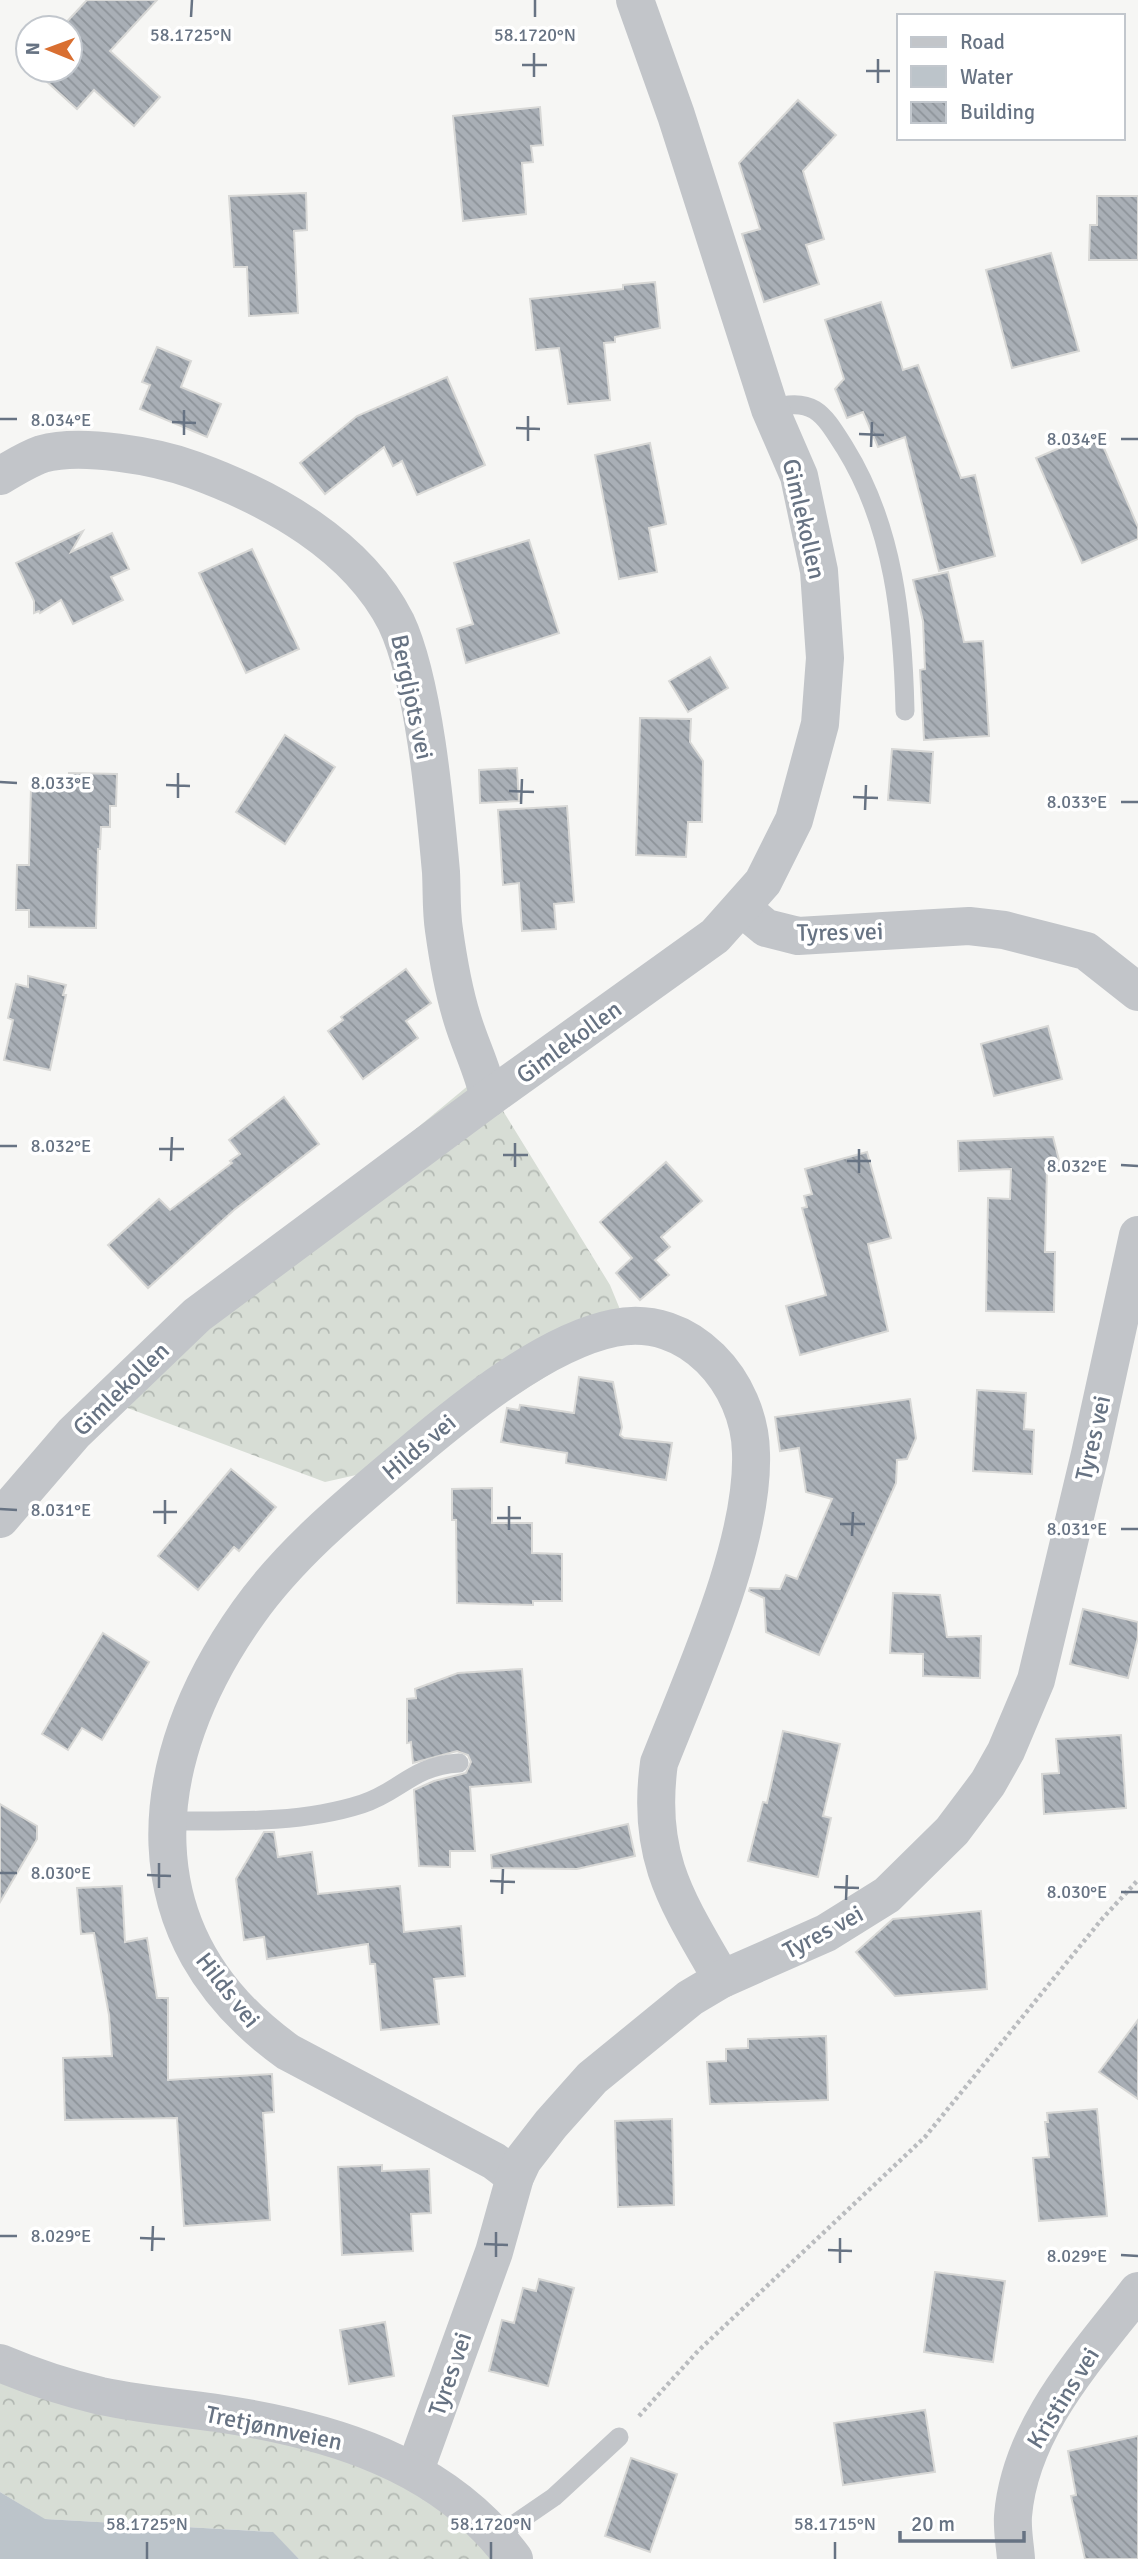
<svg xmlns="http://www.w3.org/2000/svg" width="1138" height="2559" font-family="Signika,sans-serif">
	<defs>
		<pattern id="forest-crowns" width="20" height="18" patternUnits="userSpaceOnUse" patternTransform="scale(1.75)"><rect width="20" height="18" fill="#d7ddd5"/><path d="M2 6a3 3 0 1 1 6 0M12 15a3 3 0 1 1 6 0" fill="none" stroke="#b2b8b2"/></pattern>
		<pattern id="building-back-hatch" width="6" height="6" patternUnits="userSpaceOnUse" patternTransform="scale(1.75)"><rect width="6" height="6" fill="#a9afb6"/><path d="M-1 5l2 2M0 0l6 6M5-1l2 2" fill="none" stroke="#8d9399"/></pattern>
	</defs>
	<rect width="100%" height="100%" fill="#f6f6f4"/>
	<!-- forest -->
	<g fill="url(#forest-crowns)">
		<polygon points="481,1075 610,1285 628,1329 622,1329 405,1464 325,1482 109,1401 211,1299"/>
		<polygon points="0,2361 384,2452 530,2559 299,2559 272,2532 44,2519 0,2492"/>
	</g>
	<!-- water -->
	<polygon fill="#bcc4ca" points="0,2492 45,2519 273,2532 299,2559 0,2559"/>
	<!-- building -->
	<g fill="url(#building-back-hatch)" stroke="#d8d8d6" stroke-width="2">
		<polygon points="87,0 157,0 110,51 160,97 134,126 94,90 77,109 34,70 70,70 70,28 61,28"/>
		<polygon points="798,100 836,135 803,171 824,239 806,245 819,284 764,302 742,234 760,229 739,163"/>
		<polygon points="540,107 543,145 531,146 533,162 522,163 526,214 463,221 453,116"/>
		<polygon points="306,193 307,230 294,231 298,313 249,316 247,267 234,267 229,196"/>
		<polygon points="1097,196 1138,196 1138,260 1089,260 1090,225 1097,225"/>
		<polygon points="1051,253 1079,351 1012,368 986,270"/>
		<polygon points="655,282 660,328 615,337 615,342 604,343 610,400 568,404 559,348 536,350 530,299 623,289 623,285"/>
		<polygon points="881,302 903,370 918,365 961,478 975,475 995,556 939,571 905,437 878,447 863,412 847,418 835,389 844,379 825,320"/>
		<polygon points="157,347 191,361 181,387 221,404 207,437 140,409 150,385 142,382"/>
		<polygon points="447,377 485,465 417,495 402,461 393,466 384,447 325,494 300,463 357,416"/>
		<polygon points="1097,432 1138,527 1138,539 1082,563 1036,458"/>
		<polygon points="650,443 666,524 649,528 657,572 619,579 595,455"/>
		<polygon points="83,531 71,552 112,533 129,569 111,577 123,600 73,624 61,600 40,613 39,611 34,613 34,601 16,563"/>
		<polygon points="529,540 559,633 466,663 457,629 473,624 454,563"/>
		<polygon points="252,549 299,649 246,673 199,573"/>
		<polygon points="948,572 964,642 983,641 989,736 924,740 920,670 925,669 923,621 913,580"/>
		<polygon points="710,657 728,688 688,712 669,681"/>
		<polygon points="640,718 691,719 690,742 703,761 702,822 688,822 686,857 636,855"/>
		<polygon points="285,735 335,767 285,844 236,812"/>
		<polygon points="892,749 933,752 930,803 888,800"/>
		<polygon points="517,768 519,801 480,803 479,770"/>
		<polygon points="69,773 117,774 116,806 110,806 110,827 101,827 100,849 98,849 96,928 29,927 29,910 16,910 17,865 29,865 31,787 43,787 43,779 69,779"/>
		<polygon points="567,806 574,902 554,904 556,929 522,931 519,883 503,885 498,810"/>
		<polygon points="406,969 431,1003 406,1021 418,1038 363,1079 328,1031 343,1020 341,1017"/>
		<polygon points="28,976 66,985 63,995 66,995 50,1070 4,1060 13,1020 8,1018 16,984 28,987"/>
		<polygon points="1048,1026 1062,1079 994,1096 981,1044"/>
		<polygon points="284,1097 319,1144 234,1210 148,1288 108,1245 159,1199 170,1210 232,1163 230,1161 240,1154 229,1140"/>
		<polygon points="1053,1137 1061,1168 1047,1168 1045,1252 1055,1252 1054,1312 986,1311 988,1198 1010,1199 1011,1169 959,1171 958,1141"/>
		<polygon points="867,1152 891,1238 868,1244 888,1331 800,1355 786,1306 826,1295 802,1208 807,1207 804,1196 812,1194 805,1169"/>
		<polygon points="666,1162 702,1201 661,1237 670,1247 655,1260 669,1275 640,1300 616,1273 632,1258 600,1222"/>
		<polygon points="579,1377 613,1382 622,1427 620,1435 624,1438 672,1443 666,1480 566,1463 567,1453 501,1442 507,1408 519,1410 520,1405 574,1413"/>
		<polygon points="977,1390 1026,1393 1024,1429 1034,1430 1032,1474 973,1471"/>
		<polygon points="910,1399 916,1438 907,1459 897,1460 896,1483 819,1655 766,1632 764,1598 749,1591 750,1588 780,1589 786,1575 797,1579 832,1499 806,1492 799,1448 780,1451 775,1417"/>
		<polygon points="231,1469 276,1507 239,1551 234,1547 198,1590 158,1556"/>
		<polygon points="492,1488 492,1523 532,1523 532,1553 562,1554 562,1601 533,1601 533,1605 457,1603 456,1520 452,1520 452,1489"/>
		<polygon points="893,1593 940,1595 947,1637 981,1636 980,1678 923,1676 923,1654 890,1653"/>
		<polygon points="1083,1609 1138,1622 1138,1637 1128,1678 1070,1664"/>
		<polygon points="103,1633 149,1662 102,1740 82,1728 68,1750 42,1734"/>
		<polygon points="522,1669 531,1782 470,1787 475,1851 450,1851 450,1867 419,1866 414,1790 434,1781 466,1773 471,1762 468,1755 457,1751 413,1763 411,1742 407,1743 407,1699 416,1698 415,1689 458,1673"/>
		<polygon points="783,1731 840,1744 823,1816 831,1818 818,1877 748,1861 763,1802 767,1803"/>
		<polygon points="1121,1735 1126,1808 1044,1814 1042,1774 1059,1773 1056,1739"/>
		<polygon points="0,1804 37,1826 37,1839 0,1902"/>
		<polygon points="628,1824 635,1856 577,1869 492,1868 491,1855"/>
		<polygon points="264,1832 274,1832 278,1857 312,1852 318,1894 400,1886 404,1932 461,1926 465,1976 434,1979 439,2024 381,2030 375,1964 370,1964 368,1944 267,1959 264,1937 244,1940 236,1879"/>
		<polygon points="122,1886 125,1942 147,1938 157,1998 168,1998 168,2080 272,2074 274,2112 263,2113 270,2220 184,2226 177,2118 65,2120 63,2058 112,2056 109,2015 94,1933 81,1934 77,1888"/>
		<polygon points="981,1911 987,1989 895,1996 856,1952 893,1919"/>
		<polygon points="1138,2020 1138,2099 1099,2072"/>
		<polygon points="826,2036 828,2100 710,2104 707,2062 726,2061 726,2049 748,2048 748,2039"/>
		<polygon points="1097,2109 1107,2216 1039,2221 1033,2158 1049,2157 1045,2122 1048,2122 1047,2113"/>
		<polygon points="672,2119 674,2205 618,2207 615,2121"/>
		<polygon points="382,2165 382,2171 429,2169 431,2213 411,2214 413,2251 342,2255 338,2167"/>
		<polygon points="935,2272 1005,2281 993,2362 924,2352"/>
		<polygon points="539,2279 574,2288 548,2386 489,2371 502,2320 514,2323 523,2288 536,2291"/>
		<polygon points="385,2322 394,2376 349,2384 340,2330"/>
		<polygon points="925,2410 935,2472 843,2485 834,2423"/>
		<polygon points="1138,2436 1138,2559 1085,2559 1071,2496 1076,2495 1068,2451"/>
		<polygon points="631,2458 677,2474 650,2552 605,2536"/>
	</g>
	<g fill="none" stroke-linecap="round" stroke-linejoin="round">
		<!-- path -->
		<polyline stroke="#babcbf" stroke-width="4.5" stroke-dasharray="3.5 3.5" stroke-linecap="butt" points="639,2416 698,2351 925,2137 1102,1919 1138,1880"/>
		<!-- service -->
		<g stroke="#c2c5c9" stroke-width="19">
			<path d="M770 409C814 395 824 415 845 448 894 527 903 621 905 711"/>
			<path d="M165 1821C229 1821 300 1824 362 1804 400 1792 412 1766 459 1763"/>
			<polyline points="497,2536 554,2497 619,2437"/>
		</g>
		<!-- minor -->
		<g stroke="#c2c5c9" stroke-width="38">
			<path d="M0 476C13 468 28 459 42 454 81 443 156 456 194 470 271 498 357 545 396 622 424 681 435 805 441 872 442 891 441 911 444 930 448 959 453 989 462 1018 470 1045 483 1070 489 1098"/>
			<polyline points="742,908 766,928 798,936 969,926 1004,930 1086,951 1138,992"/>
			<path d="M515 2177 494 2161 288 2052C126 1936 142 1762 248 1613 291 1552 353 1502 410 1454 462 1410 545 1342 614 1328 689 1312 750 1383 751 1453 754 1545 693 1676 659 1763 646 1857 677 1901 722 1979"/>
			<polyline points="415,2470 494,2252 515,2177 523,2160 551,2124 592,2078 690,1998 722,1979 826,1933 887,1895 952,1831 988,1783 1006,1751 1036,1680 1090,1454 1138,1235"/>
			<path d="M1016 2559C1015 2545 1012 2530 1013 2516 1020 2428 1086 2358 1138 2291"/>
		</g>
		<!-- tertiary -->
		<g stroke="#c2c5c9" stroke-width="38">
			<polyline points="0,1519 74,1433 197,1315 489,1098 715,936 763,882 794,820 820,724 825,658 819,571 799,476 770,409 676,115 635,0"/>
			<path d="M0 2363C33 2377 67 2388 101 2396 139 2404 179 2408 217 2413 330 2430 444 2463 514 2559"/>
		</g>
	</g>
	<!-- ticks -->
	<path fill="none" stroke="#677383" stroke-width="2.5" d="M191 17 192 0M535 17V0M522 65H547M866 71H890M534 77V53M878 83V59M0 419H17M172 422 196 423M516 428 540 429M859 434 884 435M184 435V410M1121 439H1138M528 441V416M871 447 872 422M0 782 17 783M166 785 190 786M509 791 534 792M853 797 878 798M178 798V773M1121 802H1138M521 804 522 779M865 810 866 785M0 1146H17M159 1149H184M503 1155H528M171 1161 172 1137M847 1161H871M1121 1165 1138 1166M515 1167V1143M859 1173V1149M0 1509 17 1510M153 1512H177M497 1518H521M165 1524V1500M840 1524H865M1121 1529H1138M509 1530V1506M852 1536 853 1512M0 1873H17M147 1875 171 1876M490 1881 515 1882M834 1887 859 1888M159 1888V1863M1121 1892H1138M502 1894 503 1869M846 1900 847 1875M0 2236H17M140 2238 165 2239M484 2244 508 2245M828 2250 852 2251M152 2251 153 2226M1121 2255 1138 2256M496 2257V2232M840 2263V2238M147 2559V2542M491 2559V2542M835 2559V2542"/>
	<g text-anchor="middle" stroke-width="7" stroke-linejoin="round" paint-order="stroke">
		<!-- street labels -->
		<g font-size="24" fill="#677383" stroke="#fff">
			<text transform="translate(804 519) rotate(77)" y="8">Gimlekollen</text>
			<text transform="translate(412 697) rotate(78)" y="8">Bergljots vei</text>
			<text transform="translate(840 932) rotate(-1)" y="8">Tyres vei</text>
			<text transform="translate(569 1042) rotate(-36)" y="8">Gimlekollen</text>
			<text transform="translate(121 1389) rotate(-44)" y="8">Gimlekollen</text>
			<text transform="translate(1093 1438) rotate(-77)" y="8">Tyres vei</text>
			<text transform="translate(419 1447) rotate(-40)" y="8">Hilds vei</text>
			<text transform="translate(823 1932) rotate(-28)" y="8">Tyres vei</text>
			<text transform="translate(228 1990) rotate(52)" y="8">Hilds vei</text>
			<text transform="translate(450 2374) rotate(-71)" y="8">Tyres vei</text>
			<text transform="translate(1063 2398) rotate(-58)" y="8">Kristins vei</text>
			<text transform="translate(274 2428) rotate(12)" y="8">Tretjønnveien</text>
		</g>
	</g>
	<g font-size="18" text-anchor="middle" fill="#677383" stroke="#fff" stroke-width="7" stroke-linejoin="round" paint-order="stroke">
		<text x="191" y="41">58.1725°N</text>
		<text x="535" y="41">58.1720°N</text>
		<text x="61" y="426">8.034°E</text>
		<text x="1077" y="445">8.034°E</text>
		<text x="61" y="789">8.033°E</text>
		<text x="1077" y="808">8.033°E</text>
		<text x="61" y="1152">8.032°E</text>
		<text x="1077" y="1172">8.032°E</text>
		<text x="61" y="1516">8.031°E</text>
		<text x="1077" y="1535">8.031°E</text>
		<text x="61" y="1879">8.030°E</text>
		<text x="1077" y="1898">8.030°E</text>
		<text x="61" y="2242">8.029°E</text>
		<text x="1077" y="2262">8.029°E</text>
		<text x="147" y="2530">58.1725°N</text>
		<text x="491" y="2530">58.1720°N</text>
		<text x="835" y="2530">58.1715°N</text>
	</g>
	<!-- legend -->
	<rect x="897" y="14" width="228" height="126" fill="#ffffff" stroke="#c2c7cd" stroke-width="2"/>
	<rect x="911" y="37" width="35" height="10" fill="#c2c5c9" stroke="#c2c7cd" stroke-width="2"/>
	<text x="960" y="49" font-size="21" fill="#677383">Road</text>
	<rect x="911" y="66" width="35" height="21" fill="#bcc4ca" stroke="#c2c7cd" stroke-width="2"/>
	<text x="960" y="84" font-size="21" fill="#677383">Water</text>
	<rect x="911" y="102" width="35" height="21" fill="url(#building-back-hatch)" stroke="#c2c7cd" stroke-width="2"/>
	<text x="960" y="119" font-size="21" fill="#677383">Building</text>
	<!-- north arrow -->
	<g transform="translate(49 49) rotate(271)"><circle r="33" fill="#ffffff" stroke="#c2c7cd" stroke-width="2"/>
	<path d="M0-5L12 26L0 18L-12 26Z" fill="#d96f31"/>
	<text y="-10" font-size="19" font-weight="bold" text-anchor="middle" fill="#677383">N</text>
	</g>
	<!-- scale -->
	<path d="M900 2531v10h124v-10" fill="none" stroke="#677383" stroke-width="3.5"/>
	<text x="911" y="2531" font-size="21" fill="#677383" stroke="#ffffff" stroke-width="5" paint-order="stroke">20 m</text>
</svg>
